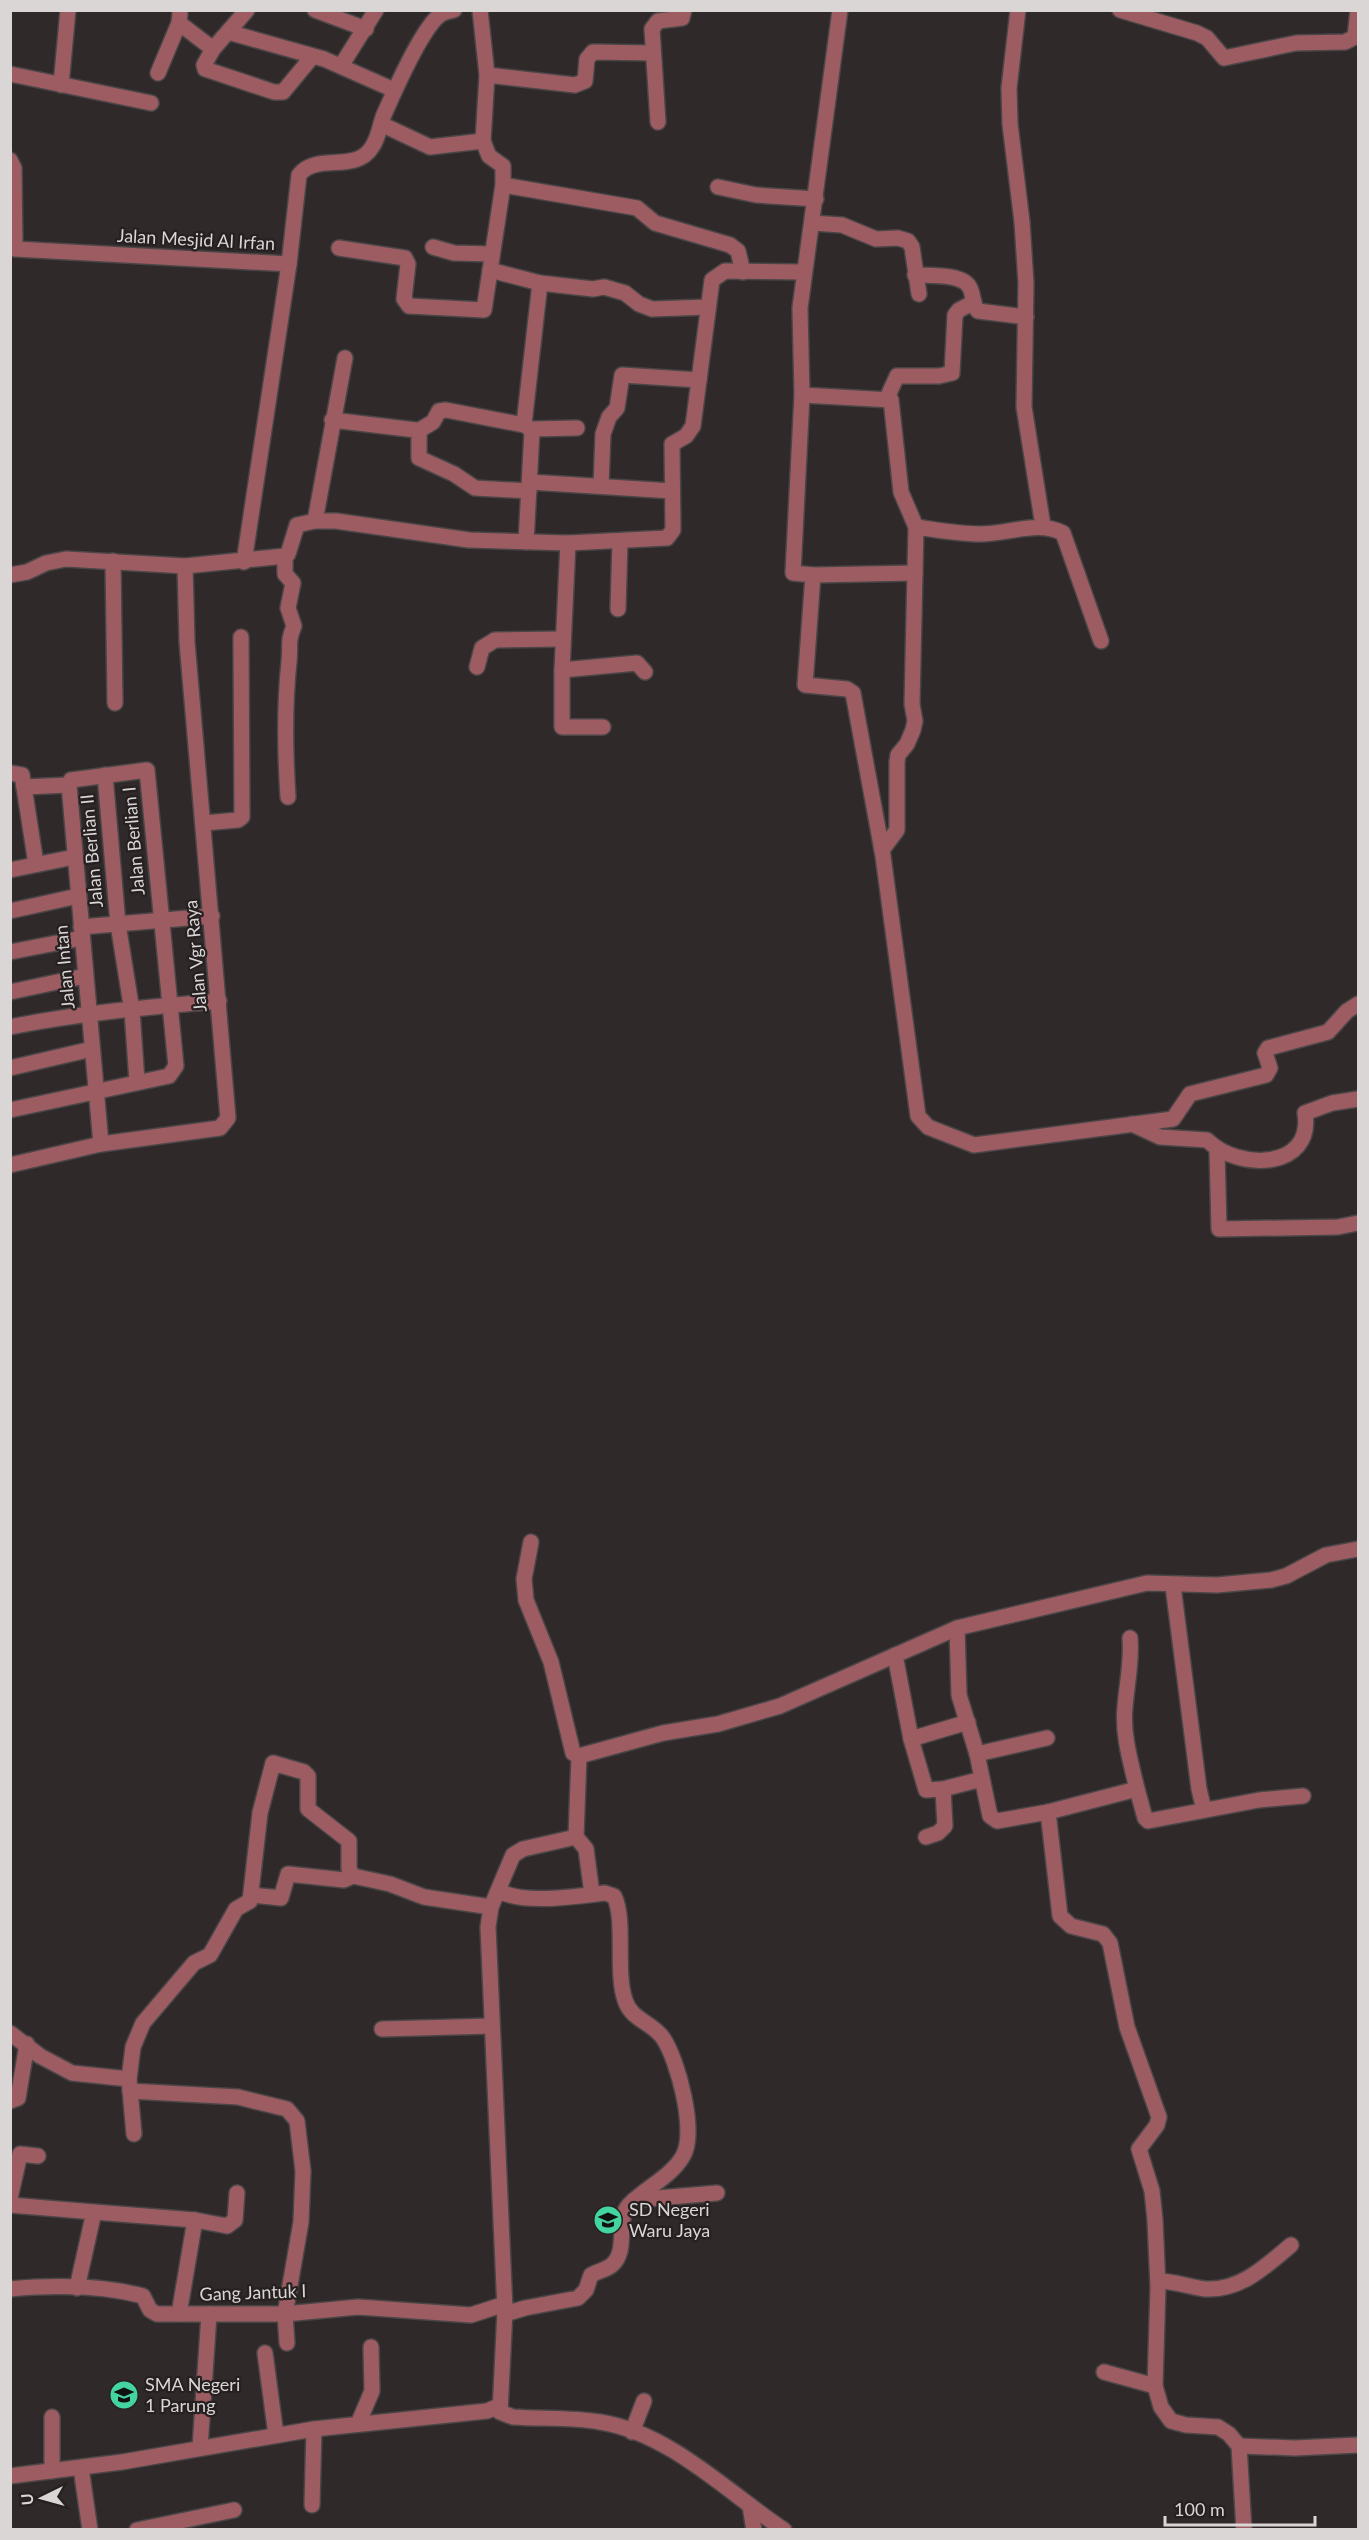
<svg xmlns="http://www.w3.org/2000/svg" width="1369" height="2540" font-family="Lato,sans-serif">
	<rect width="100%" height="100%" fill="#2f292a"/>
	<g fill="none" stroke-linecap="round" stroke-linejoin="round">
		<!-- minor casing -->
		<g stroke="#4a4546" stroke-width="18">
			<g id="minor">
				<polyline points="247,10 213,49 204,65 205,69 274,92 283,92 312,57"/>
				<polyline points="315,10 366,29"/>
				<polyline points="480,10 487,75 483,141 489,156 503,166 503,185 637,208 655,223 730,245 738,251 743,272"/>
				<polyline points="840,10 800,308 802,395 793,573 813,575 805,685 847,689 853,693 883,856 918,1116 928,1127 974,1145 1173,1119 1190,1094 1266,1075 1270,1068 1265,1053 1268,1048 1328,1032 1347,1011 1358,1004"/>
				<polyline points="1018,10 1009,88 1010,124 1022,222 1026,283 1024,407 1043,526"/>
				<polyline points="1120,10 1197,33 1207,38 1224,58 1296,43 1345,42 1355,37 1358,10"/>
				<polyline points="179,23 213,49"/>
				<polyline points="228,32 324,59 394,90"/>
				<polyline points="341,66 376,10"/>
				<polyline points="158,73 179,23 180,13"/>
				<polyline points="10,74 151,103"/>
				<polyline points="487,75 575,85 585,81 587,59 593,52 653,53"/>
				<polyline points="61,85 68,10"/>
				<polyline points="658,122 652,29 658,21 682,18 684,10"/>
				<polyline points="381,124 430,147 483,141"/>
				<path d="M10 160 14 168 15 249 289 264 299 175C316 152 356 174 372 147 378 139 380 126 383 117 393 94 422 27 441 14 445 12 450 11 454 10"/>
				<polyline points="718,187 756,195 816,199"/>
				<polyline points="812,223 842,225 876,239 898,238 908,241 912,247 919,294"/>
				<polyline points="433,247 454,253 492,254"/>
				<polyline points="339,248 405,258 408,264 404,299 409,306 484,310 503,185"/>
				<polyline points="490,270 540,283 593,289 604,287 625,293 639,304 652,309 708,307"/>
				<path d="M915 275C930 276 963 273 970 288 974 296 972 304 978 311L1026 317"/>
				<polyline points="802,395 891,400 901,492 916,527 912,704 915,721 913,730 907,744 898,755 897,762 897,830 882,850"/>
				<polyline points="887,398 897,376 939,376 952,373 955,315 959,310 974,302"/>
				<polyline points="332,420 416,430 419,433 419,458 454,474 475,488 529,491"/>
				<polyline points="532,429 577,428"/>
				<polyline points="418,431 433,422 439,411 446,410 524,425"/>
				<polyline points="530,482 672,491"/>
				<polyline points="601,486 603,434 609,417 617,408 622,375 699,380"/>
				<polyline points="315,521 345,358"/>
				<path d="M916 527C938 530 959 534 981 534 1009 534 1038 520 1063 533L1101 641"/>
				<polyline points="526,542 532,431 524,424 540,283"/>
				<polyline points="568,543 562,670 637,663 645,672"/>
				<path d="M285 556V574L293 583 288 608 294 626C287 643 291 644 289 662 284 708 285 751 288 797"/>
				<polyline points="113,561 115,703"/>
				<polyline points="244,562 289,264"/>
				<polyline points="10,575 27,572 46,563 66,559 185,566 285,556 288,554 297,525 315,521 336,521 469,540 568,543 667,538 673,530 672,444 686,436 693,426 712,280 725,271 804,272"/>
				<polyline points="813,575 915,573"/>
				<polyline points="618,609 620,541"/>
				<polyline points="477,667 482,648 495,640 563,639"/>
				<polyline points="562,670 562,727 603,727"/>
				<polyline points="10,773 22,775 24,787"/>
				<polyline points="105,775 118,924 132,1011 137,1081"/>
				<polyline points="69,785 101,1144"/>
				<polyline points="204,823 238,820 242,817 241,637"/>
				<polyline points="36,864 24,787 69,785"/>
				<polyline points="10,870 74,857"/>
				<polyline points="10,911 78,896"/>
				<polyline points="81,927 212,916"/>
				<polyline points="10,952 82,938"/>
				<polyline points="10,992 85,976"/>
				<path d="M10 1027C79 1013 149 1007 219 1001"/>
				<polyline points="10,1068 92,1049"/>
				<polyline points="10,1110 169,1076 176,1066 147,770 71,780 69,785"/>
				<path d="M1132 1124 1160 1137 1207 1140C1238 1171 1314 1170 1305 1113L1332 1103 1358 1099"/>
				<polyline points="1217,1150 1219,1229 1338,1227 1358,1223"/>
				<polyline points="10,1165 101,1144 220,1128 228,1118 187,642 185,566"/>
				<polyline points="531,1542 524,1579 526,1600 551,1662 573,1753 579,1756"/>
				<polyline points="1173,1586 1199,1789 1204,1810"/>
				<polyline points="957,1628 959,1695 977,1754 990,1816 997,1821 1048,1812 1137,1789 1145,1818 1148,1821 1259,1800 1303,1796"/>
				<path d="M1130 1638C1132 1662 1127 1682 1125 1707 1122 1734 1131 1763 1137 1789"/>
				<polyline points="895,1655 911,1739 968,1722"/>
				<polyline points="911,1739 926,1790 943,1789"/>
				<polyline points="977,1754 1047,1738"/>
				<polyline points="1048,1812 1060,1916 1071,1926 1103,1934 1110,1943 1127,2027 1159,2117 1157,2125 1139,2149 1152,2191 1155,2220 1158,2287 1155,2386 1161,2407 1171,2421 1186,2425 1218,2427 1229,2434 1239,2446 1244,2530"/>
				<polyline points="576,1837 586,1849 592,1894"/>
				<polyline points="926,1837 938,1833 945,1826 943,1789 982,1779"/>
				<path d="M499 1891C524 1905 577 1896 605 1893L614 1896C626 1919 615 1971 625 2000 631 2020 652 2022 663 2038 678 2060 697 2132 683 2156 671 2177 645 2188 629 2205 615 2221 629 2250 612 2265 606 2270 598 2271 591 2275L586 2290 578 2298 525 2308 505 2314"/>
				<polyline points="251,1895 281,1898 288,1874 344,1880 353,1876 390,1884 424,1897 491,1907"/>
				<polyline points="382,2029 491,2026"/>
				<polyline points="10,2033 40,2056 72,2073 129,2079"/>
				<polyline points="130,2091 238,2097 287,2109 297,2121 303,2171 301,2222 285,2314 287,2343"/>
				<polyline points="10,2101 18,2098 27,2044"/>
				<polyline points="134,2134 129,2079 133,2047 143,2023 194,1963 210,1955 236,1909 250,1901 260,1813 273,1763 304,1772 308,1776 308,1809 349,1841 349,1869 353,1876"/>
				<polyline points="10,2198 20,2154 38,2156"/>
				<polyline points="634,2200 717,2193"/>
				<polyline points="10,2205 94,2212 77,2288"/>
				<polyline points="94,2212 195,2220 227,2226 235,2220 237,2193"/>
				<path d="M1158 2281C1174 2281 1189 2287 1205 2289 1240 2291 1265 2267 1291 2245"/>
				<path d="M10 2289C54 2285 101 2285 143 2296L150 2310 157 2314H285L358 2307 471 2315 505 2304"/>
				<polyline points="179,2314 195,2220"/>
				<polyline points="265,2353 276,2435"/>
				<polyline points="1104,2372 1155,2386"/>
				<polyline points="358,2424 372,2391 371,2347"/>
				<polyline points="632,2432 644,2401"/>
				<polyline points="1239,2446 1295,2448 1358,2445"/>
				<polyline points="200,2448 209,2314"/>
				<polyline points="81,2468 90,2530"/>
				<polyline points="52,2471 52,2417"/>
				<polyline points="10,2476 122,2462 314,2429 487,2411 499,2406"/>
				<polyline points="312,2505 314,2429"/>
				<polyline points="750,2506 754,2530"/>
				<polyline points="137,2530 234,2510"/>
				<path d="M784 2530C727 2492 670 2433 600 2422 572 2417 542 2419 513 2417L500 2412 505 2310 488 1927 491 1907 513 1855 523 1849 576 1837 579 1756 663 1733 718 1724 780 1706 957 1628 1147 1583 1217 1585 1271 1580 1286 1576 1326 1555 1358 1549"/>
			</g>
		</g>
		<!-- minor -->
		<use href="#minor" stroke="#9c5c61" stroke-width="15"/>
	</g>
	<!-- icons -->
	<defs>
		<g id="school-disc" transform="scale(1.5)"><circle r="9.5" fill="#43d4a0" stroke="#262020"/><path d="M0-5L7-2L0 1L-7-2ZM-4 1L0 2.5L4 1V4Q0 6-4 4Z" fill="#111"/></g>
	</defs>
	<g fill-rule="evenodd">
		<use href="#school-disc" x="608" y="2220"/>
		<use href="#school-disc" x="124" y="2395"/>
	</g>
	<g text-anchor="middle" stroke-width="4.5" stroke-linejoin="round" paint-order="stroke">
		<!-- street labels -->
		<g font-size="18" fill="#dad6d6" stroke="#262020">
			<text transform="translate(196 240) rotate(3)" y="6">Jalan Mesjid Al Irfan</text>
			<text transform="translate(134 841) rotate(-95)" y="6">Jalan Berlian I</text>
			<text transform="translate(92 851) rotate(-95)" y="6">Jalan Berlian II</text>
			<text transform="translate(196 956) rotate(-95)" y="6">Jalan Vgr Raya</text>
			<text transform="translate(65 967) rotate(-95)" y="6">Jalan Intan</text>
			<text transform="translate(253 2293) rotate(-2)" y="6">Gang Jantuk I</text>
		</g>
		<!-- poi labels -->
		<g font-size="18" fill="#dad6d6" stroke="#262020" text-anchor="start">
			<text x="629" y="2216">SD Negeri<tspan x="629" dy="21">Waru Jaya</tspan></text>
			<text x="145" y="2391">SMA Negeri<tspan x="145" dy="21">1 Parung</tspan></text>
		</g>
	</g>
	<!-- border -->
	<rect width="1369" height="2540" fill="none" stroke="#dad6d6" stroke-width="24"/>
	<!-- north arrow -->
	<g transform="translate(42 2498) rotate(265)" stroke="#262020" stroke-width="4.5" paint-order="stroke">
	<path d="M0-4.5L10 22L0 15L-10 22Z" fill="#dad6d6"/>
	<text y="-9" font-size="16" font-weight="bold" text-anchor="middle" fill="#dad6d6">U</text>
	</g>
	<!-- scale -->
	<path d="M1165 2516v9h150v-9" fill="none" stroke="#dad6d6" stroke-width="3"/>
	<text x="1174" y="2516" font-size="18" fill="#dad6d6" stroke="#262020" stroke-width="4.5" paint-order="stroke">100 m</text>
</svg>
